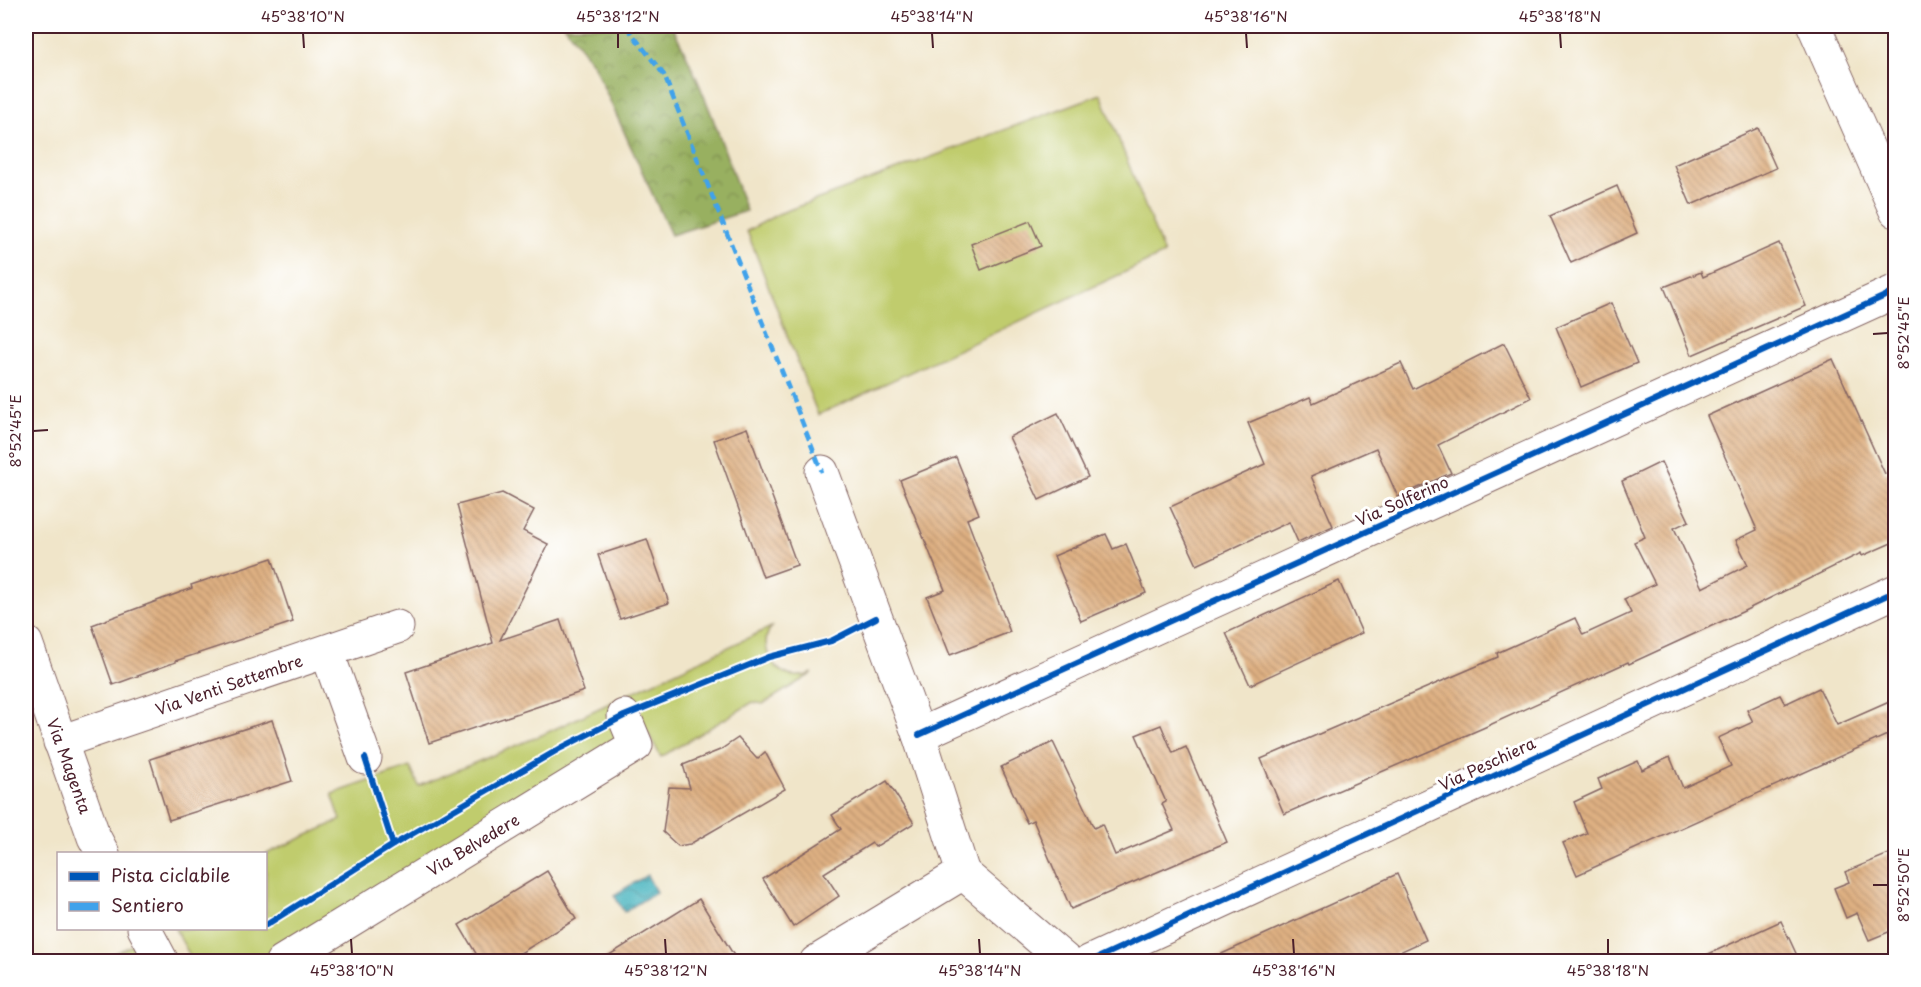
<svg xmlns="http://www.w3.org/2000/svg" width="1921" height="987" font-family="'Playpen Sans',sans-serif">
	<defs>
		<pattern id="forest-crowns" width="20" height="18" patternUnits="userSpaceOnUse" patternTransform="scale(1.5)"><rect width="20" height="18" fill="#98b060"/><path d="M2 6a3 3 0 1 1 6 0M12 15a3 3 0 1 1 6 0" fill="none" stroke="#7e8f4f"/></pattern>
		<pattern id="water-waves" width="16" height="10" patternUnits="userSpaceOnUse" patternTransform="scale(1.5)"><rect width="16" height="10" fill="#41b1bc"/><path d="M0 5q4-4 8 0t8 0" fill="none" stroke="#388f99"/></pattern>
		<pattern id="building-back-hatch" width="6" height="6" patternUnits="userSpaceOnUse" patternTransform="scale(1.5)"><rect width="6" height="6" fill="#deb082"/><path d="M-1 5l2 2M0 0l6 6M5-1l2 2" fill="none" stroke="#b68f6b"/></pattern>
	</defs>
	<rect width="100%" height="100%" fill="#fff"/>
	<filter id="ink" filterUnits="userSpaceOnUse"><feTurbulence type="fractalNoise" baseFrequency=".0167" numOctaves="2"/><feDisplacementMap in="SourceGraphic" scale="12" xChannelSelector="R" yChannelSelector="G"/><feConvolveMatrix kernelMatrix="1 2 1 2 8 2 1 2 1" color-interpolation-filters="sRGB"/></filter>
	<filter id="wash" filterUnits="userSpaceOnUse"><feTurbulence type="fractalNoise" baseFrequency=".008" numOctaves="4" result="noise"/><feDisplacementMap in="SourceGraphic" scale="24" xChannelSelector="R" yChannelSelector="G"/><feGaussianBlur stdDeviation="1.35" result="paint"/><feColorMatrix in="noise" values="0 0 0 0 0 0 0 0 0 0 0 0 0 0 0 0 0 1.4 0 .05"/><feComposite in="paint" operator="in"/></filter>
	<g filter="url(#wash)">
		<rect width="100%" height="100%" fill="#f0e5c9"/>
		<!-- forest -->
		<path fill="url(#forest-crowns)" stroke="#716846" stroke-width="1.5" d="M565 26H672C703 85 724 148 746 211L671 235 594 66Z"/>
		<!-- park -->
		<g fill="#c0cc6d" stroke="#85764c" stroke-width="1.5">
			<polygon points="1101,94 1164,254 818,415 747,231 778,214"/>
			<path d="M771 627C760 644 769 668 789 675 797 678 805 676 813 673L763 704 753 702 661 757 647 731 268 961H193L175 929 266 928V854L341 820 332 794 410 767 419 786 544 734Z"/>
			<polygon points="132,945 141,961 99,961"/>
		</g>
		<!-- water -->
		<polygon fill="url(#water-waves)" stroke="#466874" stroke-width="1.5" points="647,875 656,892 624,912 614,895"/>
		<g id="blocks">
			<!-- building -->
			<g fill="url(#building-back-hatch)">
				<polygon points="1758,128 1776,168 1691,205 1674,165"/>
				<polygon points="1617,186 1637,233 1571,263 1550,216"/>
				<polygon points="1030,221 1041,246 981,270 971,244"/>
				<polygon points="1779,243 1806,306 1692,355 1664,287 1701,272 1703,277"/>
				<polygon points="1611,303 1637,363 1581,387 1556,327"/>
				<polygon points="1504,343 1531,398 1438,445 1451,473 1398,497 1376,448 1311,476 1333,526 1298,542 1289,522 1197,565 1170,507 1265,464 1248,423 1310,397 1313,403 1401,363 1413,389"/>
				<polygon points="1833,359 1885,474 1896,469 1896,541 1862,556 1861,553 1742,612 1629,664 1628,662 1483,728 1284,814 1261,759 1498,657 1497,653 1575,618 1583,635 1631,613 1624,599 1655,584 1634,542 1645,537 1622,481 1661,462 1689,521 1674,528 1702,588 1748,565 1736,540 1757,530 1707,416"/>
				<polygon points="1058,413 1088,477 1039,500 1009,437"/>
				<polygon points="747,428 797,565 763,577 714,440"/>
				<polygon points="956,457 979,514 967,519 1010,632 950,655 927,597 945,590 900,480"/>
				<polygon points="502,493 534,510 523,531 548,544 500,640 560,620 584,691 429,743 406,672 493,643 457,505"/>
				<polygon points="1106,534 1113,549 1126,544 1146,593 1081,621 1054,556"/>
				<polygon points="647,539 669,603 620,619 598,555"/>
				<polygon points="272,558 293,622 175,661 176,662 113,685 92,625 192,588 191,585"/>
				<polygon points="1339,581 1362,633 1250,685 1226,633"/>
				<polygon points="1819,688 1837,725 1896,699 1896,731 1577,875 1563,843 1587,833 1574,802 1602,789 1598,779 1638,761 1642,770 1670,757 1683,788 1731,766 1718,738 1753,722 1747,710 1780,695 1785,704"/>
				<polygon points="272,720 292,781 169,820 150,759"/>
				<polygon points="1161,725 1173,753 1186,747 1227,842 1071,909 1033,820 1027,823 1001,767 1053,742 1094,828 1102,824 1115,855 1174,830 1162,804 1166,802 1136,735"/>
				<polygon points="738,738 757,759 765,752 785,789 690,844 678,846 663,832 669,787 690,788 683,765 720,750"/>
				<polygon points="887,781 914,823 875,847 872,843 824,873 839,896 793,927 763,879 841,829 832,815"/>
				<polygon points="1896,851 1896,929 1869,940 1857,913 1846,918 1834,888 1849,882 1845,872"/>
				<polygon points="547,871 576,919 506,962 481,962 459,925"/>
				<polygon points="1397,874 1426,940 1378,962 1204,962"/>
				<polygon points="699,899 738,962 598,962"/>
				<polygon points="1781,921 1800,962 1691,962"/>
			</g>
		</g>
	</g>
	<g filter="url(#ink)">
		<use href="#blocks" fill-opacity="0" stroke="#846462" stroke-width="1.5"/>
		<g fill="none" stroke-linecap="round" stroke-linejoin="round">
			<!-- minor casing -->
			<g stroke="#846462" stroke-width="35">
				<g id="minor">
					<polyline points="1814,26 1896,211"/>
					<polyline points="26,643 94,837 103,854"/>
					<polyline points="327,652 365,758"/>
					<polyline points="919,735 1896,291"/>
					<polyline points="60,742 397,627"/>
					<polyline points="963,873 1067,962"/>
					<polyline points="144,928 162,962"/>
					<polyline points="282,962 636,745 624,716"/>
					<polyline points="816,962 963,873 919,735 822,472"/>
					<polyline points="1089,962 1896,591"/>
				</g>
			</g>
			<!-- minor -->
			<use href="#minor" stroke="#fff" stroke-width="33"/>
			<!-- quiet -->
			<polyline stroke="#40a2eb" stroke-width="4.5" stroke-dasharray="9 4.5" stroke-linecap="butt" points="626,26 664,75 822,472"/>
			<!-- cycleway casing -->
			<g stroke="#fff" stroke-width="10">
				<g id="cycleway">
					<polyline points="919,735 1896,291"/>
					<polyline points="365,758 393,845"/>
					<polyline points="266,925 393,845 561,748 624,716 769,657 831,641 876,618"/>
					<polyline points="1089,962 1896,591"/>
				</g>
			</g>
			<!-- cycleway -->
			<use href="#cycleway" stroke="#0057b8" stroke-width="6"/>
		</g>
	</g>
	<!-- ticks -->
	<path fill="none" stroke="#4a1f2b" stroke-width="2" d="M303 33 304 48M618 33V48M932 33 933 48M1246 33 1247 48M1560 33 1561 48M1873 334 1888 333M33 431 48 430M1873 885H1888M351 939 352 954M665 939 666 954M979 939 980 954M1293 939 1294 954M1608 939V954"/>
	<g text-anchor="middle" stroke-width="6" stroke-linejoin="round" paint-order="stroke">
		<!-- street labels -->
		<g font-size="16" fill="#4a1f2b" stroke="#fff">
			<text transform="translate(1402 501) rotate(-24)" y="6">Via Solferino</text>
			<text transform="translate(229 685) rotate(-19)" y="6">Via Venti Settembre</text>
			<text transform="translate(1487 764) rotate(-25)" y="6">Via Peschiera</text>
			<text transform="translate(69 766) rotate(70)" y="6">Via Magenta</text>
			<text transform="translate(473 845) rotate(-31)" y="6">Via Belvedere</text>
		</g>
	</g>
	<!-- margin -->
	<rect width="1921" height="987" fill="none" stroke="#fff" stroke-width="66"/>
	<!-- legend -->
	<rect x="57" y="852" width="210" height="78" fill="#ffffff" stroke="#b7a5aa" stroke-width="1.5"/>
	<rect x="69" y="872" width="30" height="9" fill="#0057b8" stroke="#b7a5aa" stroke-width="1.5"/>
	<text x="111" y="882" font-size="18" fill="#4a1f2b">Pista ciclabile</text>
	<rect x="69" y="902" width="30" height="9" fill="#40a2eb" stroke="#b7a5aa" stroke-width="1.5"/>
	<text x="111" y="912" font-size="18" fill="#4a1f2b">Sentiero</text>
	<rect x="33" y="33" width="1855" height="921" fill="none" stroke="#4a1f2b" stroke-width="2"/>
	<g font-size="15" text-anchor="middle" fill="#4a1f2b">
		<text x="303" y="22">45°38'10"N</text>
		<text x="618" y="22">45°38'12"N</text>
		<text x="932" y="22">45°38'14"N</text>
		<text x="1246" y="22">45°38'16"N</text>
		<text x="1560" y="22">45°38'18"N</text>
		<text transform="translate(1904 333) rotate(-90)" y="5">8°52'45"E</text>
		<text transform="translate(16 431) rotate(-90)" y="5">8°52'45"E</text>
		<text transform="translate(1904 885) rotate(-90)" y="5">8°52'50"E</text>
		<text x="352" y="976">45°38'10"N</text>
		<text x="666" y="976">45°38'12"N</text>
		<text x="980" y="976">45°38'14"N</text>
		<text x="1294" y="976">45°38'16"N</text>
		<text x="1608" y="976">45°38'18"N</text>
	</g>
</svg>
